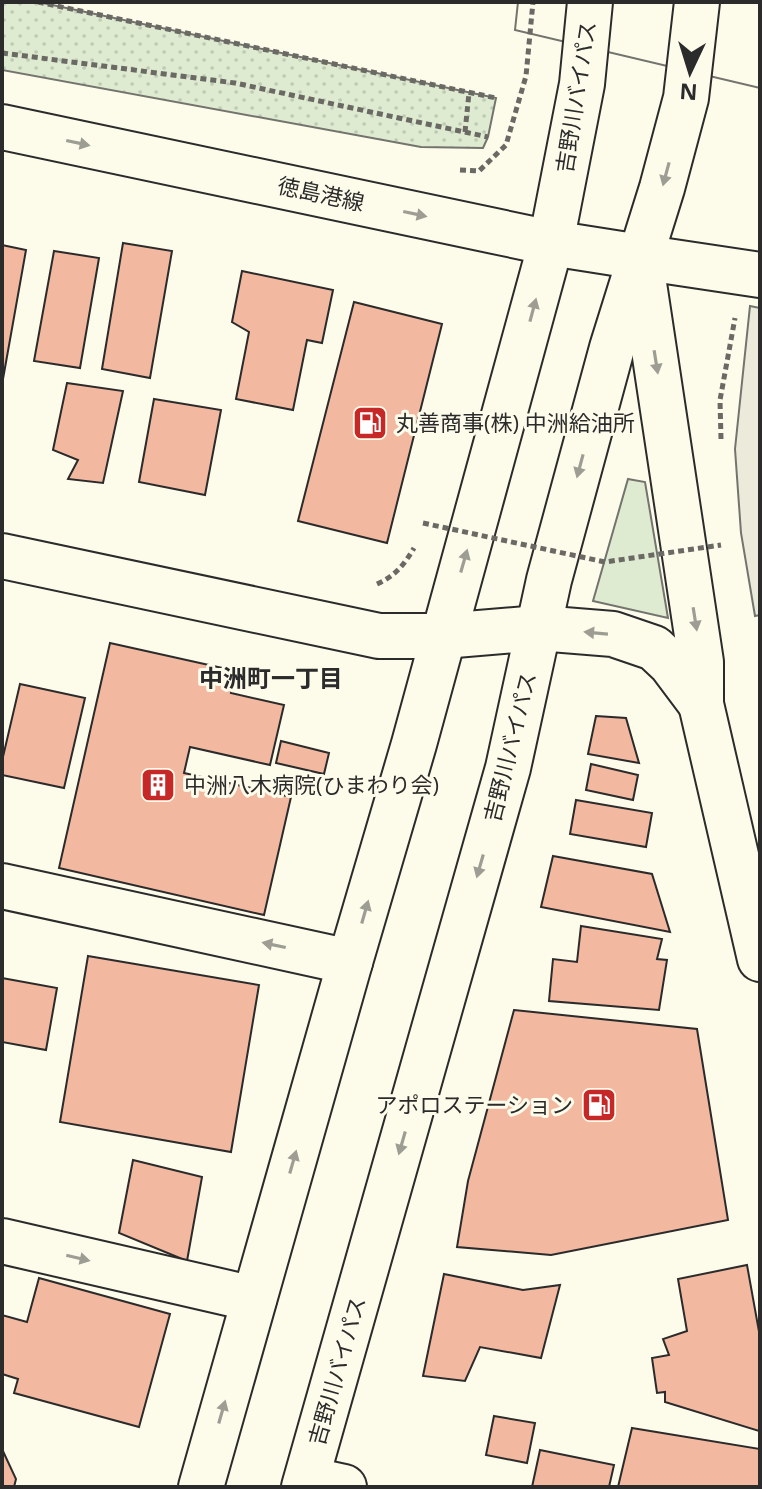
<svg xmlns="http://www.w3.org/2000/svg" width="762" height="1489" font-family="'Open Sans','Noto Sans JP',sans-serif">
	<defs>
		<pattern id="park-dots" width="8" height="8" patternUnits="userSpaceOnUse" patternTransform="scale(2)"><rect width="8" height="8" fill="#deebd1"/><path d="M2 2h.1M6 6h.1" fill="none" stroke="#bfcab4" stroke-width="1.8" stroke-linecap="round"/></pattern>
	</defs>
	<rect width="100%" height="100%" fill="#fdfbea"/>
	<!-- park -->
	<polygon fill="url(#park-dots)" stroke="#74746e" stroke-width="2" points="2,2 38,2 496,98 488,137 483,148 421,147 2,70"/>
	<!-- garden -->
	<polygon fill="#deebd1" stroke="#74746e" stroke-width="2" points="628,479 645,482 668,618 593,601"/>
	<!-- parking -->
	<polygon fill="#eceadb" stroke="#74746e" stroke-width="2" points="750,306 760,308 760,615 755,616 741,533 735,449"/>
	<!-- pier -->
	<polygon fill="#fdfbea" stroke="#74746e" stroke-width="2" points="518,2 760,2 760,88 515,30"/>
	<!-- building -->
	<g fill="#f2b8a0" stroke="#2b2b2b" stroke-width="2">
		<polygon points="123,243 172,251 150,378 102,369"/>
		<polygon points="2,245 26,250 3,379 2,379"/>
		<polygon points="54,251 99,258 80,368 34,361"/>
		<polygon points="242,271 333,290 322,343 307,340 293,410 236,399 249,332 232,322"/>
		<polygon points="354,302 442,324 387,543 298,521"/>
		<polygon points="67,383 123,391 103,483 68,479 78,460 53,450"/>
		<polygon points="154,399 221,410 205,495 139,482"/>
		<polygon points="110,643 236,671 231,693 284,705 270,765 190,747 184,773 291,797 264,915 59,868"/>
		<polygon points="20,684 85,698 64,788 2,775 2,761"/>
		<polygon points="596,716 626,718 639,763 588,754"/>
		<polygon points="281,741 329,753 324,774 276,763"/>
		<polygon points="591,764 638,775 633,800 586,790"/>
		<polygon points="576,800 652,813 646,847 570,834"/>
		<polygon points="553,856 652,874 670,932 541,907"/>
		<polygon points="581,926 662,939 657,959 667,960 659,1010 549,1001 553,959 577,962"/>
		<polygon points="88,956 259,985 231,1152 60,1122"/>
		<polygon points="2,978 57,988 46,1050 2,1042"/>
		<polygon points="514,1010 697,1029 728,1220 551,1255 457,1247 468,1181"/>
		<polygon points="133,1160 202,1177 187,1261 119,1233"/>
		<polygon points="747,1265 760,1337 759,1431 665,1402 665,1392 657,1393 652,1358 669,1355 663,1339 687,1331 678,1279"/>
		<polygon points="444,1274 523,1290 560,1285 541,1358 480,1347 465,1381 423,1376"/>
		<polygon points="39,1278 170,1314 139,1427 14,1393 18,1379 2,1374 2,1315 27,1322"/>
		<polygon points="494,1416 535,1423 527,1463 486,1455"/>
		<polygon points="632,1428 760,1449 760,1487 618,1487"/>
		<polygon points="2,1449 16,1479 14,1487 2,1487"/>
		<polygon points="540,1450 614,1465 609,1487 532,1487"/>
	</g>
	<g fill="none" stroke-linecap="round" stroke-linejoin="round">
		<!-- minor casing -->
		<g stroke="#2b2b2b" stroke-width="48">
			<g id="minor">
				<polyline points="640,257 760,275"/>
				<polyline points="2,886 350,962"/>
				<polyline points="2,1241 254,1299"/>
				<polyline points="307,1479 344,1487"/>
			</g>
		</g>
		<!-- tertiary casing -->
		<g stroke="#2b2b2b" stroke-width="48">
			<g id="tertiary">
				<polyline points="640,257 701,662 701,704 760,959"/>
				<polyline points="2,556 379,636 443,636 539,628 613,634 654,648 671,664 701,704"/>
			</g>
		</g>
		<!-- secondary casing -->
		<g stroke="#2b2b2b" stroke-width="48">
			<polyline id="secondary" points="2,127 551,243 640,257"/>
		</g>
		<!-- trunk casing -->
		<g stroke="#2b2b2b" stroke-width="48">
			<g id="trunk">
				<polyline points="201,1487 350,962 414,744 551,243 582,84 590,2"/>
				<polyline points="304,1487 508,768 549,580 612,348 662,188 686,98 697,2"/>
			</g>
		</g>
		<!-- path -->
		<g stroke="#6a6964" stroke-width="5" stroke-dasharray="6 4" stroke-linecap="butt">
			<polyline points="38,2 496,98"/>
			<polyline points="2,53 235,83 488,137"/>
			<polyline points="465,132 469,93"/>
			<polyline points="460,170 479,171 506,145 526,76 533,2"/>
			<polyline points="721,439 720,400 735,318"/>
			<path d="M377 584C395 576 404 565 414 548"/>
		</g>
		<!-- minor -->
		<use href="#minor" stroke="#fdfbea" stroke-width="44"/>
		<!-- tertiary -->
		<use href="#tertiary" stroke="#fdfbea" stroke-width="44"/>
		<!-- secondary -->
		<use href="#secondary" stroke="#fdfbea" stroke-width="44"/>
		<!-- trunk -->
		<use href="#trunk" stroke="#fdfbea" stroke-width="44"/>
		<!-- path-bridge -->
		<polyline stroke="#6a6964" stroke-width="5" stroke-dasharray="6 4" stroke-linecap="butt" points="423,523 605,562 721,545"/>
	</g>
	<!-- one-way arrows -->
	<defs><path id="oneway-solid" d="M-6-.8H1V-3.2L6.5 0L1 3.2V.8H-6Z" transform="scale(2)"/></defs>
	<g fill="#9e9d94">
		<use href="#oneway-solid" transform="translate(78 143) rotate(12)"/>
		<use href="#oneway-solid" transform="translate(666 174) rotate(105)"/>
		<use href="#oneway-solid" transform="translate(415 214) rotate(12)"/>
		<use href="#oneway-solid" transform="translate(533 310) rotate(-75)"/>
		<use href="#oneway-solid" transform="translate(656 362) rotate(81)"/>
		<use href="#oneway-solid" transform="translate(580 466) rotate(105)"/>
		<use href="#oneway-solid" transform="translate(464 561) rotate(-74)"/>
		<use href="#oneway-solid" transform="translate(695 619) rotate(81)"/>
		<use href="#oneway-solid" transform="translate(596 633) rotate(-175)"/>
		<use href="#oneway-solid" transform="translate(480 866) rotate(106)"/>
		<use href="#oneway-solid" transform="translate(365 912) rotate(-74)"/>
		<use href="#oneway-solid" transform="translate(274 945) rotate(-168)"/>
		<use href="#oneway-solid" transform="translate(402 1143) rotate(106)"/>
		<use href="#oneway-solid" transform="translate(293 1162) rotate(-74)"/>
		<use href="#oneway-solid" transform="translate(78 1258) rotate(13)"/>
		<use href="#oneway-solid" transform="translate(222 1412) rotate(-74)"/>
	</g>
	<!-- icons -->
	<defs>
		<g id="fuel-square" transform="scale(1.8)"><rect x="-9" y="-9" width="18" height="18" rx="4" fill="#c62828" stroke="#fdfbea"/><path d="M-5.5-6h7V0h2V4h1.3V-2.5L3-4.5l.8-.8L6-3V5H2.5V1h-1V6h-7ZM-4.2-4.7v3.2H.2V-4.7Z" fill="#fff"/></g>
		<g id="building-square" transform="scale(1.8)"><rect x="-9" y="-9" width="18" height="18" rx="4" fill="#c62828" stroke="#fdfbea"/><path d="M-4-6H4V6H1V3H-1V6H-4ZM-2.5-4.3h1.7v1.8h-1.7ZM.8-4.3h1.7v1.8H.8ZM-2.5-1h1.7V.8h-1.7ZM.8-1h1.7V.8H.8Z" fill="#fff"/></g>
	</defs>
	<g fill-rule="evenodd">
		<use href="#fuel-square" x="370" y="423"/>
		<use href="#building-square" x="158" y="785"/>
		<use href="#fuel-square" x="599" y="1105"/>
	</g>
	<g text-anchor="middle" stroke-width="6" stroke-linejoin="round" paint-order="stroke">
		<!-- street labels -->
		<g font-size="22" fill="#2b2b2b" stroke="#fdfbea">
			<text transform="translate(576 97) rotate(-81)" y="8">吉野川バイパス</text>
			<text transform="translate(321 194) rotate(12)" y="8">徳島港線</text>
			<text transform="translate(510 747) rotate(-76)" y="8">吉野川バイパス</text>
			<text transform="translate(337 1371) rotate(-74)" y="8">吉野川バイパス</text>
		</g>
		<!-- poi labels -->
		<g font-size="22" fill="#2b2b2b" stroke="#fdfbea" text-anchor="start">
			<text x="396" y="431">丸善商事(株) 中洲給油所</text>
			<text x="184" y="793">中洲八木病院(ひまわり会)</text>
			<text x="573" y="1113" text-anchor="end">アポロステーション</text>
		</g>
		<!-- neighbourhood labels -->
		<g font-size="24" font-weight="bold" fill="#2b2b2b" stroke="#fdfbea">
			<text x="271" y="687">中洲町一丁目</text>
		</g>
	</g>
	<!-- border -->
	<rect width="762" height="1489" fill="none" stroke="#2b2b2b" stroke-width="8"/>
	<!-- north arrow -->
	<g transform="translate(690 72) rotate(184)" stroke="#fdfbea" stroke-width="6" paint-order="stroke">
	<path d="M0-6L14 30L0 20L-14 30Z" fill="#2b2b2b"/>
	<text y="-12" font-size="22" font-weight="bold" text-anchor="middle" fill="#2b2b2b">N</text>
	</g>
</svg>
